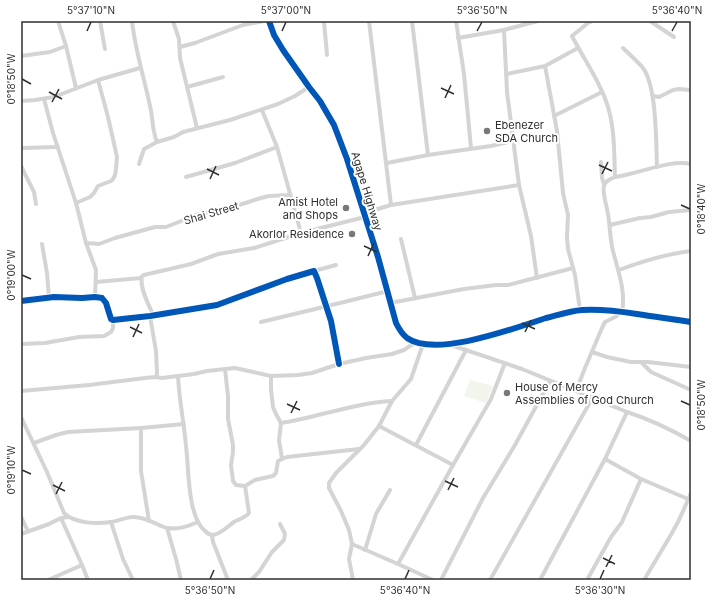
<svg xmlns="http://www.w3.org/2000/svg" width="712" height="601" font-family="Inter,sans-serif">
	<rect width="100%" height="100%" fill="#fff"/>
	<!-- green -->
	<polygon fill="#f1f5ec" points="470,380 493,386 486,403 464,396"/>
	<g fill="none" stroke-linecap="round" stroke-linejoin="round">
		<!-- minor -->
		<g stroke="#d4d4d4" stroke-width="4">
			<polyline points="58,21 66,46 76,88"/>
			<polyline points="100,21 105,49"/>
			<path d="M132 21C135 50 144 77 150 106 153 117 152 131 157 142L174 137 183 132 230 120 278 104 295 96 309 87"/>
			<polyline points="173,21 179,39 180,58 197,128"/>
			<path d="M269 21 274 35 283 50 309 87 320 101 334 125 347 159 378 257 396 323C399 329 402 334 407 338 436 358 515 328 546 318 558 315 570 311 582 310 600 309 618 311 637 314 655 317 673 319 691 322"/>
			<polyline points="324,21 327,55"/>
			<polyline points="369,21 391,205"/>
			<polyline points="412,21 428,155"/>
			<polyline points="456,21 464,74 471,148"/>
			<path d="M592 21 588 23 572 36C583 58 598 78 606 101 615 125 614 152 615 177"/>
			<polyline points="650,21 674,37"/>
			<polyline points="504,30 507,92 519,185 531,236 537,278"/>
			<polyline points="458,38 504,30 538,21"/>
			<polyline points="180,47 195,43 243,25 264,21"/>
			<path d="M623 48C629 54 637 61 643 68 657 87 656 143 657 167"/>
			<polyline points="21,56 50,52 66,46"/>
			<polyline points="545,66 557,131 563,193 568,215 567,238 568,249 575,275 580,310"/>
			<polyline points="507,74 545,66 578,48"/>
			<polyline points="187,87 223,77"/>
			<polyline points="653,96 659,97 673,90 679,89 691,90"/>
			<polyline points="44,99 53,133 76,203 86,243 96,270 95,297"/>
			<polyline points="21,101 35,100 54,97 98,80 140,68"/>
			<polyline points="262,110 277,147 301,233"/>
			<polyline points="554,116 602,92"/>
			<polyline points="21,148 58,147"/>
			<polyline points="601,162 602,178 604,184"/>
			<polyline points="387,163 428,155 491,146 513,141"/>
			<polyline points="139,164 144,149 157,142"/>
			<polyline points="21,166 34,192 36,204"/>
			<polyline points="186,177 235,163 277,147"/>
			<polyline points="76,203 90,197 94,193 98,186 111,181 113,179 115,175 116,169 117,157 108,117 98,80"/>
			<polyline points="364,213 391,205 519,185"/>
			<polyline points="610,225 640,218 651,217 669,212 691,210"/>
			<polyline points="401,239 415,298"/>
			<polyline points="86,243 99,244 115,238 155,227 166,227 199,214 223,210 261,198 269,196 290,195"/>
			<polyline points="42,244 47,273 49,298"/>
			<path d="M619 270C643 261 666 254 691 251"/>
			<polyline points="314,271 336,265"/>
			<polyline points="96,282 141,278"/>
			<polyline points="21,301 54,297 82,298 95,297 102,298 106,303 111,319 113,320 150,316 217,305 287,279 314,271 317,278 331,321 339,364"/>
			<polyline points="390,303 464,289 496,285 508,285 573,268"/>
			<path d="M622 312C626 291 618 271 613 251 610 239 610 226 608 214 607 207 602 192 604 186 605 181 610 179 615 177 637 174 671 159 691 164"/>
			<polyline points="150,316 156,351 157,374 156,377"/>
			<path d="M154 316C149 306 139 287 142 276L144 275 191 264 218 254 254 248 301 233 365 217"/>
			<path d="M261 322C303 312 345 302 388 291"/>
			<polyline points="21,344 45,343 79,337 104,336 111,332 113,328 113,320"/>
			<path d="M448 344 522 369 627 412C649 419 670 429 691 441"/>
			<polyline points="592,352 607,357 631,362 648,362 691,367"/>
			<polyline points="641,362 651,372 691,390"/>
			<polyline points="225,369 228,396 228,419 233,445 233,452 231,465 233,481 236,485 245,486 255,480 273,476 276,473 278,461 282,459 287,457 359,449"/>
			<path d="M178 376C179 399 184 423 186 446 189 468 187 516 205 531 207 533 210 535 213 535 221 534 227 527 234 522 239 519 245 518 249 513L245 486"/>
			<polyline points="271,376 271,389 273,407 276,414 281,423 279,440 282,459"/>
			<polyline points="21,391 89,385 145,378 156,377 162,378 194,374 207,371 235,368 271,376 298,375 312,373 339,364 366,358 392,354 404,350 416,342"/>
			<polyline points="576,391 585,368 602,328 605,322 617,316 619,312"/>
			<path d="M21 417 47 472 64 513C75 524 98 524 111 522 119 521 126 517 133 517 142 517 151 521 159 525 162 526 165 528 168 528 178 530 189 526 198 522"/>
			<path d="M281 423C319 417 354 403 392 401"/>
			<polyline points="379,426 453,465"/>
			<polyline points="141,428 141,471 149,521"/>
			<polyline points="34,443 56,435 68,432 141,428 184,424"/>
			<polyline points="416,445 466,350"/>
			<polyline points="605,459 641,479 688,499"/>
			<polyline points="21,517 28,531"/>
			<polyline points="61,518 82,565 88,580"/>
			<polyline points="111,522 123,559 133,580"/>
			<polyline points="167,528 176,559 181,580"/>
			<polyline points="21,534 49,524 61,518 68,517"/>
			<polyline points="212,535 213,542 228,580"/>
			<polyline points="352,544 398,564 433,580"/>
			<polyline points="365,550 376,514 390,490"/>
			<polyline points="398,564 453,465 491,399 505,363"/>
			<polyline points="48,580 82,565"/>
			<polyline points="251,580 259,572 272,552 284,540 285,534 280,524"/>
			<polyline points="353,580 349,559 352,544 349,530 341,511 329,488 329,483 336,473 364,445 379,426 392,401 411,379 423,344"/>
			<polyline points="441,580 483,498 515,445 550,381"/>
			<polyline points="490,580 593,397"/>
			<polyline points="540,580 605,459 627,412"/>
			<polyline points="587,580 611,537 622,522 641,479"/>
			<polyline points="644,580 672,533 679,520 691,493"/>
		</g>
		<!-- cycleway casing -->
		<g stroke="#fff" stroke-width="8">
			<g id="cycleway">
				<path d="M269 21 274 35 283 50 309 87 320 101 334 125 347 159 378 257 396 323C399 329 402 334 407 338 436 358 515 328 546 318 558 315 570 311 582 310 600 309 618 311 637 314 655 317 673 319 691 322"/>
				<polyline points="21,301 54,297 82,298 95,297 102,298 106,303 111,319 113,320 150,316 217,305 287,279 314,271 317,278 331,321 339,364"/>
			</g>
		</g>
		<!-- cycleway -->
		<use href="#cycleway" stroke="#0057b8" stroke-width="6"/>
	</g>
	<!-- ticks -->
	<path fill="none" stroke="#2f2f2f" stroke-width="1.5" d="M87 31 91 22M282 31 286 22M477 31 482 22M672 31 677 22M22 79 31 84M441 88 454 94M49 92 62 99M445 98 451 85M52 102 59 89M599 165 612 171M207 169 219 175M602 174 608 162M210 179 216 166M681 205 690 209M364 246 377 252M368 256 374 243M22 275 31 279M522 323 535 329M130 327 142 333M525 332 531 320M133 337 139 324M681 401 690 405M287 404 300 410M291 413 297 401M22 470 31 474M445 481 458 487M53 485 65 491M448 490 454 478M56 494 62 482M603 558 615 564M606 567 612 555M210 579 214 570M405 579 409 570M600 579 604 570"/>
	<!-- markers -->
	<g fill="#787878" stroke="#fff" stroke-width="1.5">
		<circle cx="487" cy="131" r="4"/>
		<circle cx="346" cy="208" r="4"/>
		<circle cx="352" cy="234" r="4"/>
		<circle cx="507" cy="393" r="4"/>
	</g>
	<g text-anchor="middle" stroke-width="4" stroke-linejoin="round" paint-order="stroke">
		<!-- poi labels -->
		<g font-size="11" fill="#2f2f2f" stroke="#fff" text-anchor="start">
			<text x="495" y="129">Ebenezer<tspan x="495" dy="13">SDA Church</tspan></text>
			<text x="338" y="206" text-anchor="end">Amist Hotel<tspan x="338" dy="13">and Shops</tspan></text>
			<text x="344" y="238" text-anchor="end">Akorlor Residence</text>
			<text x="515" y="391">House of Mercy<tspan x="515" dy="13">Assemblies of God Church</tspan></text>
		</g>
		<!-- street labels -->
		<g font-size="11" fill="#2f2f2f" stroke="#fff">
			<text transform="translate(367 191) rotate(73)" y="4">Agape Highway</text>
			<text transform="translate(211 213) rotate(-16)" y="4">Shai Street</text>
		</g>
	</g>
	<!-- border -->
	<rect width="712" height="601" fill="none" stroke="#ffffff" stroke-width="44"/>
	<rect x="22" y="22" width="668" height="557" fill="none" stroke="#2f2f2f" stroke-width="1.5"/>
	<g font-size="10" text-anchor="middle" fill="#2f2f2f">
		<text x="91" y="14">5°37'10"N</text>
		<text x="286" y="14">5°37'00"N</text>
		<text x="482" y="14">5°36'50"N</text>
		<text x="677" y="14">5°36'40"N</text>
		<text transform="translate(11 79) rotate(-90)" y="4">0°18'50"W</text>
		<text transform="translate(701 209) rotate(-90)" y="4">0°18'40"W</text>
		<text transform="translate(11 275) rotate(-90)" y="4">0°19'00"W</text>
		<text transform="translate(701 405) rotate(-90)" y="4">0°18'50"W</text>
		<text transform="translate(11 470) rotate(-90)" y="4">0°19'10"W</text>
		<text x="210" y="594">5°36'50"N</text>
		<text x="405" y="594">5°36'40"N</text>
		<text x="600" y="594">5°36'30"N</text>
	</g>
</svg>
